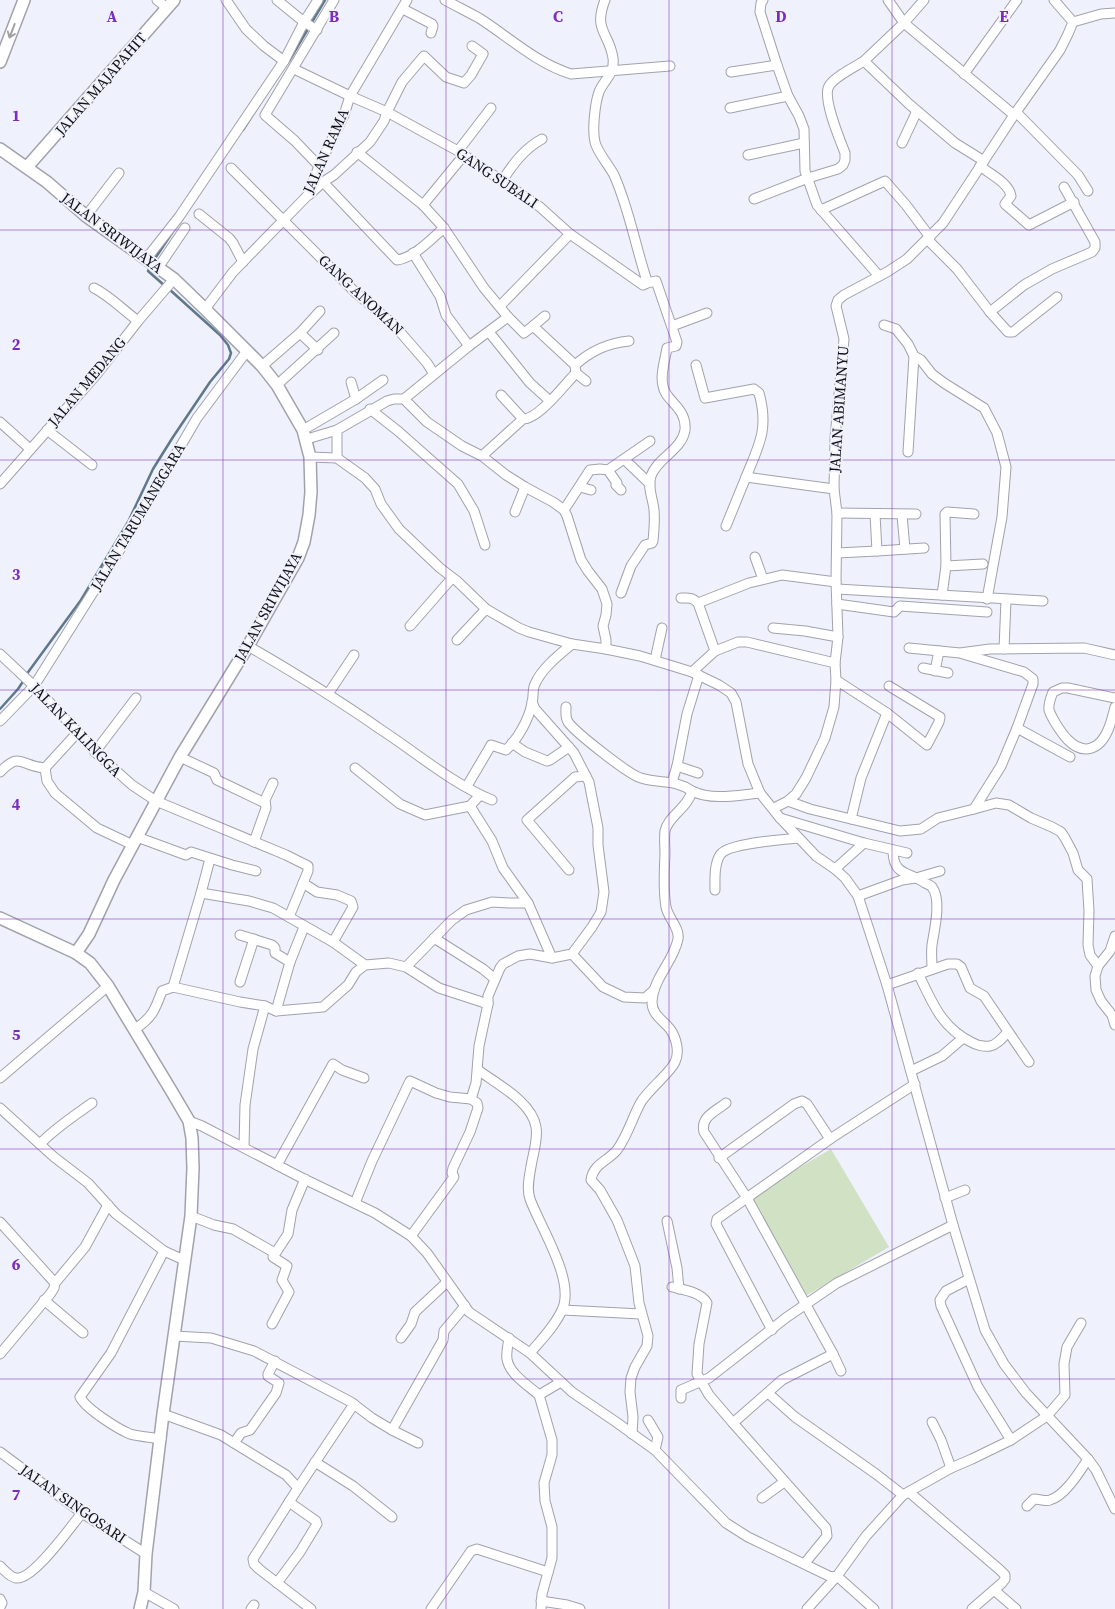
<svg xmlns="http://www.w3.org/2000/svg" width="1115" height="1609" font-family="'Source Serif 4',serif">
	<rect width="100%" height="100%" fill="#eff1fc"/>
	<!-- pitch -->
	<polygon fill="#d0e2c3" points="831,1149 889,1247 807,1295 749,1197"/>
	<g fill="none" stroke-linecap="round" stroke-linejoin="round">
		<!-- stream -->
		<g stroke="#5f788a" stroke-width="2.5">
			<polyline points="289,61 325,0"/>
			<polyline points="243,130 259,105"/>
			<polyline points="154,260 176,227"/>
			<polyline points="150,267 148,271 165,286"/>
			<polyline points="26,675 81,600 128,522 153,469 173,437 210,382 229,359 231,353 228,345 220,335 169,289"/>
			<polyline points="0,709 18,689 24,680"/>
		</g>
		<!-- street casing -->
		<g stroke="#a1a2ac" stroke-width="11">
			<g id="street">
				<polyline points="157,0 167,8"/>
				<polyline points="226,0 246,29 264,46 284,61"/>
				<polyline points="277,0 304,22 317,30"/>
				<path d="M445 0C456 6 468 12 479 18 509 37 536 63 571 74L670 66"/>
				<polyline points="763,0 761,3 760,12 777,65 788,96 799,116 804,129 805,171 817,205 879,276"/>
				<polyline points="888,0 904,23 1014,115"/>
				<polyline points="924,0 904,23 864,61 909,104 955,143 984,161"/>
				<polyline points="403,9 432,24 433,26 431,33"/>
				<polyline points="1073,22 1101,14 1115,13"/>
				<path d="M294 69 350 96 387 112 458 151 540 207 570 234 643 285 647 283V281C635 245 629 208 614 175 609 165 597 152 595 142 592 130 595 103 599 92 604 79 615 75 613 58 609 32 593 31 605 0"/>
				<polyline points="731,72 777,65"/>
				<polyline points="964,74 1017,0"/>
				<polyline points="730,108 788,96"/>
				<polyline points="1016,112 1078,175 1088,191"/>
				<polyline points="902,143 917,111"/>
				<polyline points="458,151 491,108"/>
				<polyline points="357,152 423,205 444,228 484,288 508,317 524,333 533,326 575,365"/>
				<polyline points="748,155 804,143"/>
				<polyline points="319,166 295,141 265,115 334,0"/>
				<path d="M980 166C990 174 1009 183 1011 196L1005 204 1029 225 1074 202"/>
				<polyline points="231,168 356,293 394,325 427,363 434,374"/>
				<path d="M502 181C513 164 524 149 542 139"/>
				<path d="M323 182 397 260C414 258 431 239 444 228"/>
				<polyline points="309,195 323,182 334,175 370,142 384,121 387,112 402,82 424,56 446,77 464,83 471,75 483,54 472,46"/>
				<path d="M754 199 808 178 838 169 843 165 845 160V153C840 140 822 98 829 86 834 77 855 67 864 61"/>
				<polyline points="423,205 464,155"/>
				<polyline points="821,210 885,181 906,205 930,237"/>
				<polyline points="199,214 229,238 233,243 243,262"/>
				<polyline points="86,216 119,173"/>
				<polyline points="928,240 957,269 990,312 1008,332 1013,332 1057,297"/>
				<polyline points="413,253 440,296 446,315 469,346"/>
				<polyline points="146,259 179,217 284,61 304,22 318,0"/>
				<polyline points="158,268 185,228"/>
				<path d="M94 288C110 296 123 310 138 321"/>
				<polyline points="500,306 570,234"/>
				<polyline points="205,309 233,272 308,195 319,166 344,115 350,96 407,0"/>
				<polyline points="990,312 1024,285 1052,269 1092,252 1095,248 1095,242 1064,187"/>
				<polyline points="884,325 896,329 908,344 914,356 921,360 932,374 944,383 984,408 997,433 1006,467 1002,517 987,599"/>
				<polyline points="533,326 545,316"/>
				<polyline points="672,326 707,313"/>
				<polyline points="489,332 530,383 550,401"/>
				<polyline points="300,333 318,350"/>
				<path d="M696 365 705 398 754 389 759 393C769 429 759 445 746 477"/>
				<polyline points="262,366 300,333 320,311"/>
				<path d="M586 381 576 373 575 365C591 351 607 343 629 341"/>
				<polyline points="351,382 356,399"/>
				<polyline points="277,385 334,333"/>
				<polyline points="501,395 523,419"/>
				<polyline points="404,399 427,422 462,446 482,456 506,475 525,487 553,502 564,510 567,516 581,560 588,571 602,589 607,604 606,615 603,626 606,640 606,649"/>
				<polyline points="370,409 398,431 458,484 474,511 485,545"/>
				<polyline points="0,422 30,449"/>
				<polyline points="47,430 92,465"/>
				<polyline points="303,430 356,399 383,380"/>
				<polyline points="307,439 337,430"/>
				<polyline points="908,452 914,356"/>
				<path d="M482 456 523 419C539 419 565 384 576 373"/>
				<polyline points="310,457 337,458 365,478 375,489 381,504 399,529 440,568 457,581 486,609 519,628 529,632 572,644 606,649 640,656 692,672 719,685 731,693 736,702 748,764 760,793 780,818 816,856 835,869 845,878 858,896 887,985 953,1225 985,1330 1004,1364 1026,1393 1088,1459 1096,1470 1115,1509"/>
				<polyline points="337,458 337,430 387,401 394,399 404,399 469,346 508,317"/>
				<polyline points="624,459 650,484"/>
				<polyline points="608,470 650,441"/>
				<polyline points="0,484 96,375 138,321 174,279"/>
				<polyline points="580,487 591,490"/>
				<polyline points="564,510 590,470 600,469 608,470 617,483 616,485 621,490"/>
				<polyline points="515,512 525,487"/>
				<polyline points="837,513 916,514"/>
				<polyline points="875,514 877,551 924,548"/>
				<polyline points="902,515 905,549"/>
				<polyline points="726,526 746,477 834,489"/>
				<polyline points="837,553 877,551"/>
				<polyline points="755,557 763,579"/>
				<polyline points="946,566 983,564"/>
				<polyline points="837,589 1043,601"/>
				<path d="M621 593 631 566 645 545 652 543 653 541C654 531 655 520 654 510 653 498 647 488 651 476 657 458 682 450 685 430 687 407 665 401 663 386 660 375 665 360 667 348L676 346 677 342 656 281 647 283"/>
				<polyline points="942,595 946,566 945,514 947,512 974,514"/>
				<path d="M681 598C689 598 692 597 698 603L715 651 692 672"/>
				<polyline points="698,603 749,583 782,575 836,582"/>
				<polyline points="837,604 894,612 900,606 987,612"/>
				<polyline points="410,626 452,578"/>
				<polyline points="773,628 805,631 838,637"/>
				<polyline points="457,640 486,609"/>
				<path d="M248 646C293 672 337 699 380 729 417 753 451 783 492 800"/>
				<polyline points="909,648 960,653 990,649 1084,648 1115,655"/>
				<polyline points="1004,649 1006,600"/>
				<polyline points="715,651 738,642 747,642 835,663"/>
				<polyline points="0,654 34,686 78,732 95,752 132,785 156,801 286,855 308,866 308,871 289,917"/>
				<polyline points="963,654 1024,672 1033,679 1033,684 1017,728 1070,757"/>
				<polyline points="655,660 662,628"/>
				<polyline points="923,668 948,673"/>
				<polyline points="935,671 939,651"/>
				<polyline points="836,680 887,713 927,745 939,722 940,717 889,686"/>
				<polyline points="328,694 354,655"/>
				<path d="M1115 698 1068 688H1062L1053 692C1051 697 1048 704 1049 710 1052 719 1062 734 1068 740 1084 756 1100 749 1108 730 1111 723 1113 715 1115 707"/>
				<path d="M566 707C566 713 565 717 568 722 575 732 629 775 641 778 661 784 674 779 692 791 688 808 668 816 665 831 664 839 665 847 665 854 664 872 663 890 666 907 668 918 680 928 678 939 674 961 653 978 652 1002 652 1015 663 1020 670 1029 676 1037 680 1052 675 1062 670 1073 649 1089 641 1102 632 1118 628 1135 617 1150 608 1161 593 1164 591 1180L600 1190 617 1220 635 1266 639 1303 648 1336 647 1346 635 1367 631 1378 630 1392 633 1417 632 1434"/>
				<polyline points="0,721 34,686 124,543 197,418 247,351"/>
				<polyline points="512,743 525,752 547,761 550,760 569,747"/>
				<polyline points="95,752 136,698"/>
				<polyline points="180,757 214,773 217,780 265,803"/>
				<polyline points="677,766 698,773"/>
				<polyline points="45,768 47,781 55,793 97,828 133,845"/>
				<polyline points="355,768 400,804 425,815 470,806"/>
				<path d="M0 772C21 751 20 766 45 768L78 732"/>
				<polyline points="672,782 677,766 687,714 699,675"/>
				<path d="M467 786 490 747 491 745 506 750C518 739 529 719 532 703 534 696 532 690 535 684 542 668 559 655 572 644"/>
				<path d="M692 791C713 801 738 795 760 793"/>
				<polyline points="480,795 470,806 492,841 503,868 528,903"/>
				<polyline points="788,801 810,809 900,831 921,829 938,818 974,809 1001,766 1017,728"/>
				<polyline points="774,808 788,801 796,794 806,778 825,738 834,707 836,680 835,663 838,637 836,582 837,513 834,489 835,438 844,339 836,306 838,300 844,295 887,272 907,259 943,223 1014,115 1060,50 1068,34 1073,22 1054,0"/>
				<polyline points="974,809 996,803 1009,805 1031,818 1052,827 1061,832 1065,838 1073,853 1078,870 1087,879 1089,911 1088,945 1090,955 1098,966"/>
				<polyline points="780,818 864,843 907,853"/>
				<polyline points="851,819 861,778 887,713"/>
				<polyline points="137,837 186,855 191,852 232,865 256,871"/>
				<polyline points="254,842 266,808 265,800 273,783"/>
				<path d="M893 850C893 876 908 871 925 883 927 884 930 885 932 887 942 900 934 931 932 945 931 953 932 961 932 969"/>
				<polyline points="210,859 201,893 173,987 240,1002 265,1006 276,1011 323,1007 348,985 356,972 365,965 389,963 406,967 439,988 488,1004 479,1046 476,1083 471,1099 450,1097 436,1093 410,1081 372,1161 355,1203"/>
				<polyline points="835,869 864,843"/>
				<polyline points="569,870 527,820 575,777 586,776"/>
				<polyline points="303,883 317,892 337,895 351,901 353,907 333,942"/>
				<path d="M715 890C715 879 714 865 720 855 727 843 782 840 798 838"/>
				<polyline points="201,893 249,901 273,908 333,942 365,965"/>
				<polyline points="858,896 902,880 916,878 940,871"/>
				<polyline points="240,935 272,945 275,948 275,953 290,962"/>
				<polyline points="1115,936 1110,951 1098,966 1095,976 1096,990 1101,1001 1112,1015 1115,1025"/>
				<polyline points="434,938 483,969 495,979"/>
				<polyline points="572,954 603,987 624,997 645,998 654,990"/>
				<polyline points="406,967 452,920 466,910 492,902 509,903 528,903 552,958"/>
				<path d="M918 973C932 1002 941 1027 971 1042 976 1045 984 1047 990 1046 997 1045 1003 1037 1008 1032"/>
				<polyline points="240,982 254,939"/>
				<polyline points="887,985 948,964 957,964 961,967 970,988 984,996 1029,1062"/>
				<polyline points="488,1004 488,996 500,968 503,964 518,956 530,954 552,958 572,954 592,927 601,912 604,892 598,845 598,828 589,782 574,753 535,709 532,702"/>
				<polyline points="276,1011 290,962 304,927"/>
				<path d="M135 1029C152 1018 155 1010 162 991L173 987"/>
				<path d="M478 1070C497 1084 532 1102 536 1127 538 1138 534 1151 532 1161 530 1173 526 1188 530 1199 540 1227 576 1281 562 1310 555 1326 541 1340 530 1353"/>
				<polyline points="911,1071 942,1056 963,1038"/>
				<polyline points="0,1078 108,986"/>
				<path d="M726 1103C716 1111 700 1117 704 1132L747 1198 833 1354 782 1380 733 1423 826 1528 827 1536 805 1563"/>
				<polyline points="0,1108 54,1157 88,1183 116,1214 164,1251 184,1260"/>
				<polyline points="189,1121 202,1126 302,1178 375,1213 411,1236 427,1253 469,1312 530,1353 572,1392 616,1422 655,1450 726,1523 748,1537 831,1577 837,1576 866,1536 903,1495 951,1468 972,1459 1011,1440 1047,1416 1065,1395 1064,1364 1067,1347 1081,1323"/>
				<path d="M40 1144C55 1128 74 1116 92 1103"/>
				<polyline points="244,1147 245,1105 253,1049 265,1006"/>
				<polyline points="719,1158 794,1104 802,1101 807,1104 830,1139"/>
				<polyline points="277,1165 333,1064 342,1070 364,1078"/>
				<polyline points="945,1198 965,1190"/>
				<polyline points="191,1216 214,1225 233,1229 275,1253"/>
				<polyline points="667,1221 677,1268 679,1289"/>
				<polyline points="0,1222 55,1283"/>
				<polyline points="411,1236 454,1177 452,1173 453,1168 470,1132 478,1108 477,1103 471,1099"/>
				<polyline points="969,1279 946,1291 940,1300 941,1306 978,1387 1011,1440"/>
				<path d="M672 1287C684 1290 701 1292 707 1303L699 1344 697 1374 709 1395 733 1423"/>
				<polyline points="44,1300 83,1333"/>
				<polyline points="563,1310 641,1314"/>
				<polyline points="272,1324 289,1292 282,1280 287,1266 273,1257 288,1234 292,1210 305,1179"/>
				<polyline points="772,1330 716,1224 717,1219 830,1139 915,1084"/>
				<polyline points="174,1336 211,1338 254,1351 351,1402 372,1418 392,1430 443,1340 444,1331 465,1306"/>
				<polyline points="401,1338 411,1324 415,1312 447,1282"/>
				<path d="M509 1338C508 1345 506 1353 507 1359 509 1374 529 1386 539 1395"/>
				<polyline points="0,1354 51,1293 54,1288 55,1283 85,1247 108,1205"/>
				<polyline points="833,1354 841,1371"/>
				<polyline points="768,1393 795,1417 876,1474 903,1495"/>
				<polyline points="681,1398 681,1390 709,1378 787,1317 837,1283 953,1225"/>
				<polyline points="163,1414 221,1435 286,1475 298,1488 253,1559 254,1564 259,1569 311,1609"/>
				<polyline points="648,1420 658,1437 655,1450"/>
				<polyline points="932,1422 941,1440 951,1468"/>
				<polyline points="392,1430 418,1443"/>
				<path d="M161 1439C151 1437 140 1437 130 1434 118 1429 86 1409 80 1397L111 1353 164 1251"/>
				<polyline points="234,1443 241,1433 250,1430 276,1393 279,1383 268,1376 268,1374 275,1361"/>
				<polyline points="0,1452 82,1513 146,1554"/>
				<polyline points="315,1462 353,1486 392,1517"/>
				<polyline points="298,1488 354,1404"/>
				<polyline points="909,1492 1000,1570 1005,1575 1005,1579 1002,1583 972,1609"/>
				<polyline points="762,1498 784,1482"/>
				<path d="M1027 1506 1034 1499C1040 1499 1045 1502 1050 1500 1065 1496 1080 1471 1088 1459"/>
				<path d="M0 1566C4 1570 10 1577 16 1578 33 1581 71 1526 82 1513"/>
				<polyline points="277,1583 300,1552 317,1524 316,1521 289,1502"/>
				<polyline points="994,1590 1016,1609"/>
				<polyline points="144,1592 174,1609"/>
				<polyline points="0,1599 2,1603 0,1607"/>
				<polyline points="541,1601 567,1605 580,1609"/>
				<polyline points="251,1609 254,1605"/>
				<polyline points="431,1609 471,1551 477,1549 548,1572"/>
				<polyline points="541,1609 542,1594 552,1558 552,1527 545,1501 544,1483 552,1455 552,1440 539,1395 561,1382"/>
				<polyline points="807,1609 837,1576 874,1609"/>
			</g>
		</g>
		<!-- secondary casing -->
		<g stroke="#a1a2ac" stroke-width="14">
			<g id="secondary">
				<polyline points="0,62 24,0"/>
				<polyline points="0,149 47,182 86,216 174,279 205,309 262,366 277,385 303,430 310,457 311,492 309,515 304,542 298,558 248,646 180,757 114,880 89,934 76,953"/>
				<polyline points="27,167 174,0"/>
				<polyline points="0,918 76,953 90,963 108,986 172,1092 189,1121 192,1138 193,1168 191,1216 163,1414 146,1554 144,1592 140,1609"/>
			</g>
		</g>
		<!-- street -->
		<use href="#street" stroke="#fff" stroke-width="9"/>
		<!-- secondary -->
		<use href="#secondary" stroke="#fff" stroke-width="11"/>
	</g>
	<!-- one-way arrows -->
	<defs><path id="oneway-shaft" d="M-6 0H5M1.5-3L5.5 0L1.5 3" fill="none" stroke-width="1.6" stroke-linecap="round" stroke-linejoin="round" transform="scale(1.25)"/></defs>
	<use stroke="#9fa0a1" href="#oneway-shaft" transform="translate(12 31) rotate(111)"/>
	<!-- grid -->
	<path fill="none" stroke="#7b2cbf" stroke-width="1" stroke-opacity="0.55" d="M223 0V1609M446 0V1609M669 0V1609M892 0V1609M0 230H1115M0 460H1115M0 690H1115M0 919H1115M0 1149H1115M0 1379H1115"/>
	<g text-anchor="middle" stroke-width="4" stroke-linejoin="round" paint-order="stroke">
		<!-- street labels -->
		<g font-size="15" fill="#101114" stroke="#eff1fc">
			<text transform="translate(101 84) rotate(-49)" y="5">JALAN MAJAPAHIT</text>
			<text transform="translate(326 151) rotate(-66)" y="5">JALAN RAMA</text>
			<text transform="translate(497 178) rotate(34)" y="5">GANG SUBALI</text>
			<text transform="translate(112 233) rotate(37)" y="5">JALAN SRIWIJAYA</text>
			<text transform="translate(361 295) rotate(43)" y="5">GANG ANOMAN</text>
			<text transform="translate(87 382) rotate(-50)" y="5">JALAN MEDANG</text>
			<text transform="translate(839 409) rotate(-86)" y="5">JALAN ABIMANYU</text>
			<text transform="translate(138 517) rotate(-59)" y="5">JALAN TARUMANEGARA</text>
			<text transform="translate(268 607) rotate(-61)" y="5">JALAN SRIWIJAYA</text>
			<text transform="translate(76 730) rotate(46)" y="5">JALAN KALINGGA</text>
			<text transform="translate(73 1504) rotate(35)" y="5">JALAN SINGOSARI</text>
		</g>
	</g>
	<g font-size="16" text-anchor="middle" font-weight="bold" fill="#7b2cbf" stroke="#eff1fc" stroke-width="4" stroke-linejoin="round" paint-order="stroke">
		<text x="112" y="22">A</text>
		<text x="334" y="22">B</text>
		<text x="558" y="22">C</text>
		<text x="781" y="22">D</text>
		<text x="1004" y="22">E</text>
		<text x="16" y="121">1</text>
		<text x="16" y="350">2</text>
		<text x="16" y="580">3</text>
		<text x="16" y="810">4</text>
		<text x="16" y="1040">5</text>
		<text x="16" y="1270">6</text>
		<text x="16" y="1500">7</text>
	</g>
</svg>
